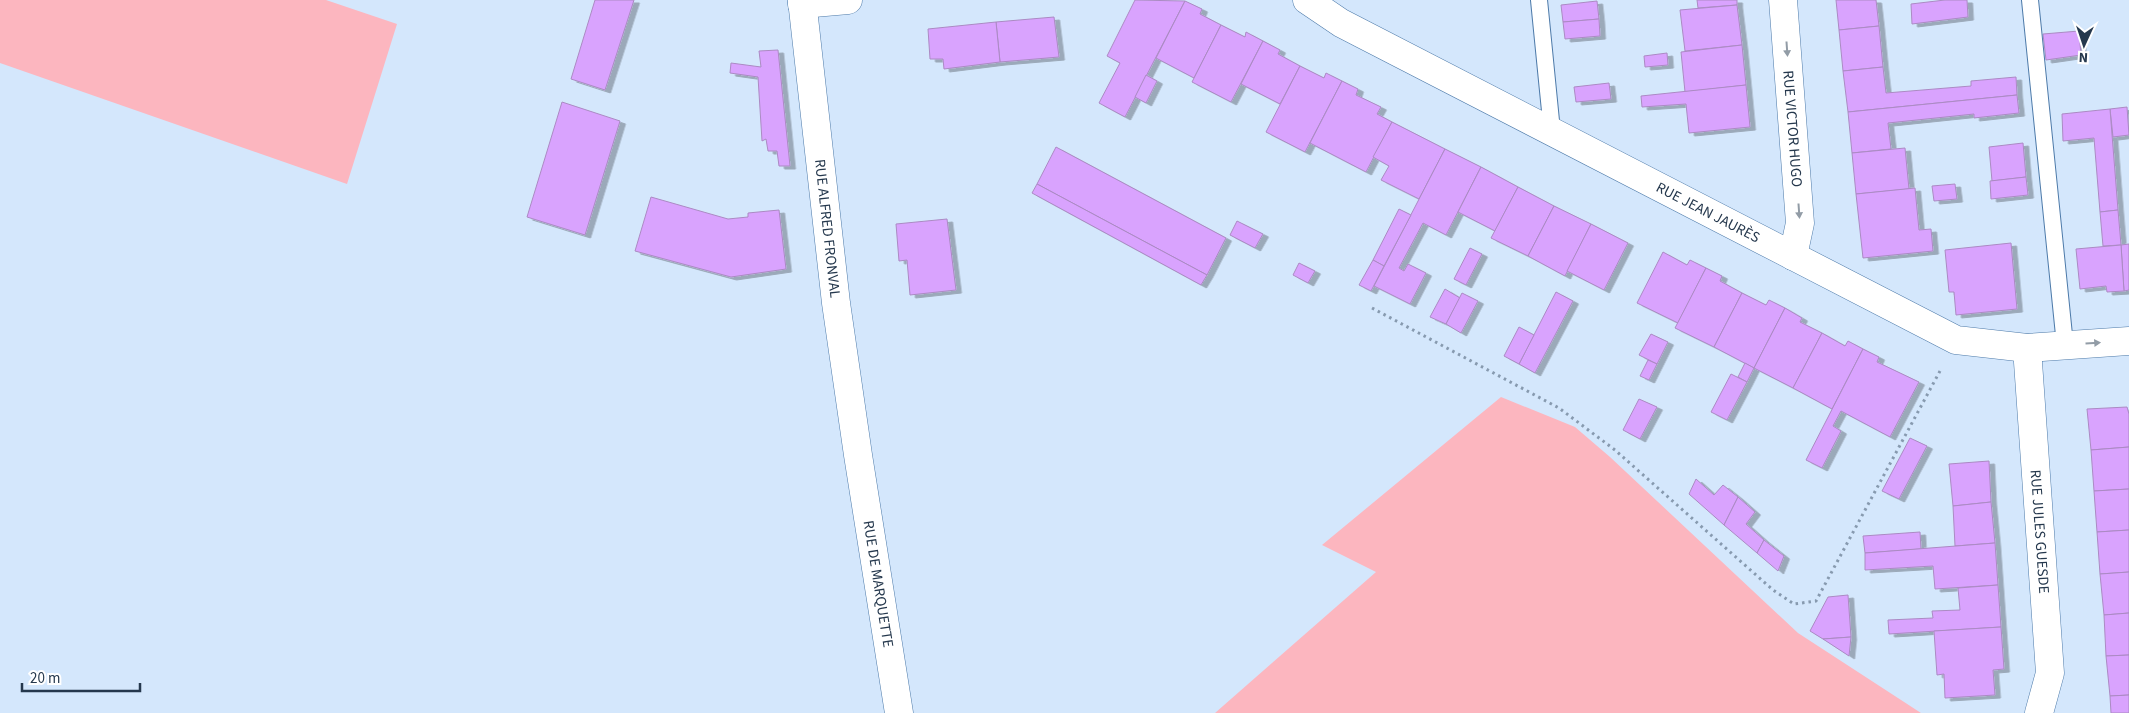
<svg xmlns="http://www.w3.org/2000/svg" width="2129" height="713" font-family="'Source Sans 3',sans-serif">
	<defs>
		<filter id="shadow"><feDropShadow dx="5.5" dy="3" stdDeviation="0" flood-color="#0004"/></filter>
	</defs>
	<rect width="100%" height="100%" fill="#d4e7fc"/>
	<!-- green -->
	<g fill="#fcb6bf">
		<polygon points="0,0 326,0 397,24 347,184 0,63"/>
		<polygon points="1501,397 1575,427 1610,457 1798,633 1921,713 1215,713 1376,572 1322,545"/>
	</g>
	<!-- building -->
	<g fill="#d9a3fe" stroke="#ab8ac3" filter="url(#shadow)">
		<polygon points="595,0 634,0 605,90 571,79"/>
		<polygon points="1135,0 1185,1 1125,117 1099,103 1120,63 1107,56"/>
		<polygon points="1697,0 1737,0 1737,5 1698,8"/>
		<polygon points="1836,0 1876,0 1879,26 1839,30"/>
		<polygon points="1945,0 1967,0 1968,17 1912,24 1911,4"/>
		<polygon points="1185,1 1202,9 1200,14 1221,25 1194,78 1156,58"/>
		<polygon points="1597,1 1599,19 1563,22 1561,5"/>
		<polygon points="1737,5 1742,45 1685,51 1680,10"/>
		<polygon points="1054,17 1059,57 1000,62 996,22"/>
		<polygon points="1599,19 1600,36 1565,39 1563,22"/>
		<polygon points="996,22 1000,62 944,69 943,59 930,59 928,29"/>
		<polygon points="1221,25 1245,37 1246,32 1263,41 1231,102 1192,82"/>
		<polygon points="1879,26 1883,67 1843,71 1839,30"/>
		<polygon points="2079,31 2081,55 2046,60 2043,34"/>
		<polygon points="1263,41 1280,50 1278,54 1300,66 1280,104 1241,84"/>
		<polygon points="1742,45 1746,85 1685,92 1681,52"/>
		<polygon points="778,50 790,166 779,166 777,151 768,151 766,139 762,141 758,77 730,73 731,63 761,67 759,51"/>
		<polygon points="1667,53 1668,65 1645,67 1644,56"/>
		<polygon points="1300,66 1324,78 1326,73 1342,81 1305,152 1266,132"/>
		<polygon points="1883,67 1886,93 1971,86 1971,81 2016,77 2017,95 1848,112 1843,71"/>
		<polygon points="1146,75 1157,81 1146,103 1135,97"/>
		<polygon points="1342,81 1358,89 1356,95 1381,107 1377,114 1392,122 1366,172 1310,143"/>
		<polygon points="1609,83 1611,99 1576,102 1574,87"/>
		<polygon points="1746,85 1750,127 1689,133 1686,104 1642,107 1641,96"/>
		<polygon points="2017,95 2019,113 1974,118 1974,114 1888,123 1891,149 1852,153 1848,112"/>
		<polygon points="562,102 620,121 585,235 527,217"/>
		<polygon points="2127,107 2129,135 2113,137 2110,109"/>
		<polygon points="2110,109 2118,210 2100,212 2094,138 2063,141 2062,114"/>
		<polygon points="1392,122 1445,149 1419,199 1381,180 1389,166 1373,157"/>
		<polygon points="2023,143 2026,177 1992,181 1989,147"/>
		<polygon points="1056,147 1226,238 1207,275 1037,184"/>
		<polygon points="1905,148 1909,189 1856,194 1852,153"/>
		<polygon points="1445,149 1481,167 1446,235 1423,223 1399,268 1404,271 1408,264 1426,273 1410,304 1374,286"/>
		<polygon points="1481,167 1518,187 1495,231 1458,212"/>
		<polygon points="2026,177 2028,195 1991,199 1990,181"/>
		<polygon points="1037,184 1207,275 1201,285 1032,193"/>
		<polygon points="1955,184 1957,199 1934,201 1932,186"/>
		<polygon points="1518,187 1554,206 1528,256 1491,238"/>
		<polygon points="1915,188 1919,230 1931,229 1933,251 1863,258 1856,194"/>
		<polygon points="651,197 728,219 748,217 748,213 779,210 786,269 731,277 635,251"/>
		<polygon points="1554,206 1591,224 1565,276 1528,256"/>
		<polygon points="1399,209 1411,215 1384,266 1373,260"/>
		<polygon points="2118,210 2121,245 2103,246 2100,212"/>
		<polygon points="947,219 956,290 910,295 907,260 899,261 896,224"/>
		<polygon points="1237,221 1263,234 1255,248 1230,235"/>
		<polygon points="1591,224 1628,243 1604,290 1567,271"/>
		<polygon points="2011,243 2017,309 1956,315 1954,292 1949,292 1945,250"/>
		<polygon points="2129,244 2129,290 2124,291 2121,245"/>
		<polygon points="2121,245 2124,291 2107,292 2106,286 2080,289 2076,249"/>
		<polygon points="1470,248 1482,254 1466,285 1454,279"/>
		<polygon points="1663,252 1687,265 1690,260 1706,268 1678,323 1637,303"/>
		<polygon points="1373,260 1384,266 1371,291 1359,285"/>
		<polygon points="1299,263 1315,271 1308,283 1293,275"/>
		<polygon points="1706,268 1722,276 1720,281 1742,293 1714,347 1675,328"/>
		<polygon points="1445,289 1460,298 1446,324 1430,317"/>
		<polygon points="1556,292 1573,301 1535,373 1519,364"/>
		<polygon points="1462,293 1478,301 1461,333 1446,324"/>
		<polygon points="1742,293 1766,305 1769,300 1785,308 1754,368 1714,347"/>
		<polygon points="1785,308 1802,318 1800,322 1822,333 1793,388 1754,368"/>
		<polygon points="1519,327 1534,335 1519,364 1504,356"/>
		<polygon points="1822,333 1845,346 1848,341 1863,349 1832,409 1793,388"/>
		<polygon points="1651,334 1668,342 1657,364 1639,355"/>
		<polygon points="1863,349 1879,357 1877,362 1919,382 1890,437 1841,411 1833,426 1841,431 1822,468 1806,460"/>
		<polygon points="1648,360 1657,364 1649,380 1640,376"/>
		<polygon points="1745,363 1754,368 1747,382 1738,377"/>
		<polygon points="1731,374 1747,382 1727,420 1711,412"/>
		<polygon points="1639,399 1657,407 1640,439 1623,430"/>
		<polygon points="2127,407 2129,414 2129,447 2091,450 2087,409"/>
		<polygon points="1910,438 1927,446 1899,499 1882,491"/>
		<polygon points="2129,447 2129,489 2094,491 2091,450"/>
		<polygon points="1989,461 1991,502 1953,506 1949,464"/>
		<polygon points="1696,479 1714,495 1723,485 1738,497 1724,525 1689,494"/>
		<polygon points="2129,489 2129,530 2097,532 2094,491"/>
		<polygon points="1738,497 1755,512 1746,524 1764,540 1757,553 1724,525"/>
		<polygon points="1991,502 1995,543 1955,546 1953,506"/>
		<polygon points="2129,530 2129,572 2100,574 2097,532"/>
		<polygon points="1920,532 1921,549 1865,553 1863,536"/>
		<polygon points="1764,540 1784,556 1778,571 1757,553"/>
		<polygon points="1995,543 1998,585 1935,589 1933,566 1865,570 1865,553"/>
		<polygon points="2129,572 2129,613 2104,615 2100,574"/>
		<polygon points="1998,585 2001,627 1889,634 1888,620 1933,618 1932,611 1960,610 1958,588"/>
		<polygon points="1848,595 1851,637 1823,639 1810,631 1828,597"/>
		<polygon points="2129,613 2129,655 2106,656 2104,615"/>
		<polygon points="2001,627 2004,669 1993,670 1995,695 1945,698 1944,674 1937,675 1934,631"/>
		<polygon points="1851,637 1849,656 1823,639"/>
		<polygon points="2129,655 2129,695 2110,696 2106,656"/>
		<polygon points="2129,695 2129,713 2111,713 2110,696"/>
	</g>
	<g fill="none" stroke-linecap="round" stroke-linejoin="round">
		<!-- service casing -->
		<g stroke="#4d7aa9" stroke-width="18">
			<g id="service">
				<polyline points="1539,0 1552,131"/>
				<polyline points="2030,0 2065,345"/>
			</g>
		</g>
		<!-- minor casing -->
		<g stroke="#4d7aa9" stroke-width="29">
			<g id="minor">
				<path id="s1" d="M1307 0 1341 23 1956 340 2027 348 2129 341"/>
				<path id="s2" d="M1783 0 1800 223 1793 256"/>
				<polyline points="802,4 848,0"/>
				<path id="s3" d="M2027 348 2050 673 2039 713"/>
			</g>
		</g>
		<!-- tertiary casing -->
		<g stroke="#4d7aa9" stroke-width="29">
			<g id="tertiary">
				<path id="s4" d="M802 0 836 303 858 455 899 713"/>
			</g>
		</g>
		<!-- path -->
		<polyline stroke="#879aaf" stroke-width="3" stroke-dasharray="2.5 4" stroke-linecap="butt" points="1372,308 1559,408 1615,450 1773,590 1794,604 1816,601 1940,371"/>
		<!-- service -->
		<use href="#service" stroke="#fff" stroke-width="16"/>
		<!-- minor -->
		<use href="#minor" stroke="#fff" stroke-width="28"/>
		<!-- tertiary -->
		<use href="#tertiary" stroke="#fff" stroke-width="28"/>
	</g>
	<!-- one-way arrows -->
	<defs><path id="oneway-solid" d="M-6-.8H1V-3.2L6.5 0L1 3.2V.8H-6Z" transform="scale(1.25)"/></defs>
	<g fill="#929ca6">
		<use href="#oneway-solid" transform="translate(1787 49) rotate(86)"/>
		<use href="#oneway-solid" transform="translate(1799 211) rotate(86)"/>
		<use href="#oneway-solid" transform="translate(2093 343) rotate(-4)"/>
	</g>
	<g text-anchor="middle" stroke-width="4.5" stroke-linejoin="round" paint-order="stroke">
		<!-- street labels -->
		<g font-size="15" fill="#25384d" stroke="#fff">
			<text dy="5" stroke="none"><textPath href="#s2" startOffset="129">RUE VICTOR HUGO</textPath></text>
			<text dy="5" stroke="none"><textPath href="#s1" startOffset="454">RUE JEAN JAURÈS</textPath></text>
			<text dy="5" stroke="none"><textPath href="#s4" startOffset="230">RUE ALFRED FRONVAL</textPath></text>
			<text dy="5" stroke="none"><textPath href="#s3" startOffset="184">RUE JULES GUESDE</textPath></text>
			<text dy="5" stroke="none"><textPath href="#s4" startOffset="589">RUE DE MARQUETTE</textPath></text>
		</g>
	</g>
	<!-- north arrow -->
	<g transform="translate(2084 45) rotate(183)" stroke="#ffffff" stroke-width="4" paint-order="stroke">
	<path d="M0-4L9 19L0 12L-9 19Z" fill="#25384d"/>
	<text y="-8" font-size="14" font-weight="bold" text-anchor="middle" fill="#25384d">N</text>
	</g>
	<!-- scale -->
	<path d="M22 683v8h118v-8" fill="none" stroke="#25384d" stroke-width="2.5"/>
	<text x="30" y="683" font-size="15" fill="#25384d" stroke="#ffffff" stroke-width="4" paint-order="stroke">20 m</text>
</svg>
